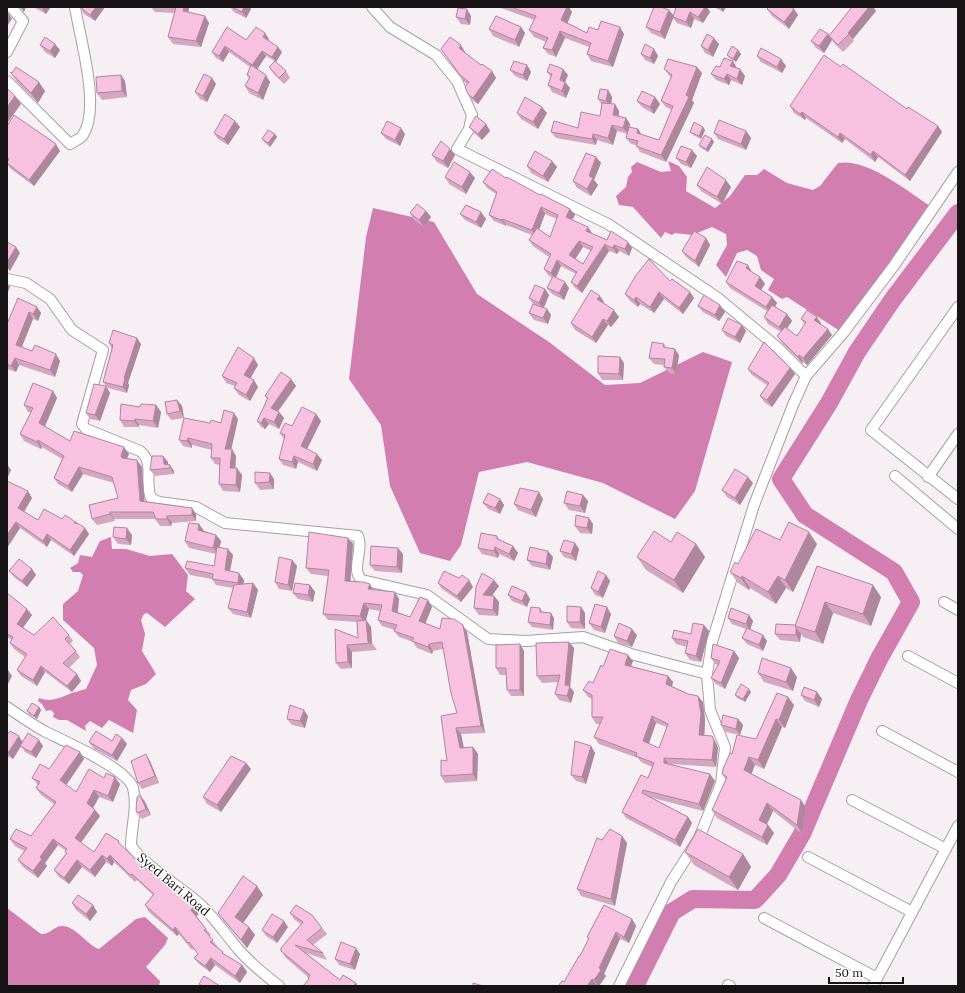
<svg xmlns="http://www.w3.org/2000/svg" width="965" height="993" font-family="Lora,serif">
	<rect width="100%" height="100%" fill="#f6eff3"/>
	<!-- water -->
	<g fill="#d37eb0">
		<path d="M668 161 679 166 687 177 686 191 715 208 730 196 745 175H757L764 169 787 183 813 190 820 186 838 163C867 158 906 190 930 206L840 331 787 297 782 299 768 290 774 279 761 270 757 256 747 250 737 253 726 277 716 265 727 245 726 234 712 227 692 235 675 233 672 235 665 232 661 238 633 207 619 205 616 196 626 187 628 177 632 172 631 167 637 162 661 172 671 171Z"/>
		<polygon points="373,208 434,222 477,294 549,342 605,385 640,383 703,352 732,362 695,491 675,519 603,483 527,462 479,472 461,545 450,561 420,553 390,486 381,425 349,379 366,237"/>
		<path d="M111 537 112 549H126L150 556 172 554 188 575 186 591 195 599 165 627 147 613 144 614 141 620 145 634 142 651 156 674 146 684 131 690 128 700 137 710 133 733 109 720 102 728 90 721 85 726 86 731 67 720H59L53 717 54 713 51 710 46 711 42 704 38 701 39 698C51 702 56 699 67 695 73 692 80 691 86 689L97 665 94 648 63 620V604L78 591 83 575 80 572H73L70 568 78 563 80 555 92 557 100 541Z"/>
		<path d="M7 908 41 934C49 935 53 927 61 926 75 925 87 945 99 949L136 919 145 917 168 938 165 945 146 967 160 981 159 986H7Z"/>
	</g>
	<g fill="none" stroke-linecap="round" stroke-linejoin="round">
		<!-- river -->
		<polyline stroke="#d37eb0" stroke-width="18" points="635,986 672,912 693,899 755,900 778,875 802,834 859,700 879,659 911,602 894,572 805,515 781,479 829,403 857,352 893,299 958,213"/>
		<!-- minor casing -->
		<g stroke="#a6a0a3" stroke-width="12">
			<g id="minor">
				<polyline points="372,7 390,27 436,55 457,81 472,115 469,129 457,149 608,224 718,298 777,347 806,376"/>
				<polyline points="7,52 23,21 11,7"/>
				<path d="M7 81 70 144C74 141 81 139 83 135 101 108 80 39 75 7"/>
				<path d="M7 279 26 283 50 299 72 330 103 350 82 424 86 429 140 451C155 462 144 483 151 498L159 502 196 507 225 523 358 536C364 550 350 571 362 580L427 595 488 639 526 641 583 637 631 654 707 674"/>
				<polyline points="958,307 871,430 958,499"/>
				<polyline points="895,476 958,529"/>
				<polyline points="928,477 958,434"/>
				<polyline points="944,602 958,610"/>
				<polyline points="908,656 958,683"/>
				<path d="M7 707C20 716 33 725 46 732 64 741 128 769 133 788 138 806 131 828 131 846 149 870 179 885 201 905 216 920 225 933 238 949 250 963 265 975 279 986"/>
				<polyline points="882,731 958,772"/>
				<polyline points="852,800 946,849"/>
				<polyline points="808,857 912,912"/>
				<polyline points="764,918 877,978"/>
				<polyline points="728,985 730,986"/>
				<polyline points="619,986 671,882 699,838 721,784 725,747 710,710 707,674 712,642 754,505 793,405 806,376 844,332 893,267 958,172"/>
				<polyline points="873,986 958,826"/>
			</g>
		</g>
		<!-- minor -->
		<use href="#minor" stroke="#fff" stroke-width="10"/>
	</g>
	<!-- wall -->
	<g fill="#d5a6c0" fill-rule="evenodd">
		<polygon points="33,7 49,7 50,8 46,14"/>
		<polygon points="80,7 105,7 95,21 84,14"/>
		<polygon points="151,7 189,7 188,12 205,16 209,23 201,47 173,44 168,37 175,13 155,12"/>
		<polygon points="230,7 249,7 251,9 246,18 234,12"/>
		<polygon points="498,7 569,7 572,12 567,23 587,33 598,30 624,34 613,67 591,61 587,54 589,47 565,38 556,57 548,54 543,48 546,42 534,37 529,30 534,20"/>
		<polygon points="676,7 707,7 710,12 703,23 694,19 691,28 677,23 673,18 665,39 651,33 646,27 669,10 673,16"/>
		<polygon points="714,7 726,7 723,12"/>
		<polygon points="852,7 873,7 876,11 853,39 854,41 843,52 834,43 829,36"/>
		<polygon points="767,9 794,9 798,15 789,29 772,16"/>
		<polygon points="471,16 470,25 461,24 456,17"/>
		<polygon points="227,27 246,40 269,39 268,41 278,47 282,52 276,62 286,71 290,78 284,84 274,74 269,67 275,61 266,56 257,69 270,82 263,100 249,93 245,86 249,78 247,75 250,67 229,52 223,62 216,58 212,52"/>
		<polygon points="521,27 525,33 519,47 493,36 489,29"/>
		<polygon points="828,34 832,40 824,53 816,48 811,41"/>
		<polygon points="719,44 713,57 705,53 701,46"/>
		<polygon points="40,45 60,50 55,58 45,52"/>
		<polygon points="441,49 465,52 465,53 481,65 492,71 496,78 478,104 473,101 468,94 467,84 464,82"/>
		<polygon points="654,49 658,56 654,64 645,60 641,54"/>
		<polygon points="738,50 741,54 736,62 729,58 727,55"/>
		<polygon points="757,56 786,66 782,73 761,62"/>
		<polygon points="527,65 531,72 527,81 515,76 510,70"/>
		<polygon points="720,67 737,68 745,76 742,85 731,80 729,85 716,80 711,74"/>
		<polygon points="841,67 907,109 938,126 942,132 910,181 878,157 875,162 845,139 842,143 806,118 805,120 794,113 790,106"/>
		<polygon points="664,69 702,73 692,100 694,103 666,162 640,152 636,145 631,144 626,138 627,134 617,131 613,145 597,140 596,145 556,138 551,132 578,128 600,116 602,105 598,99 608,90 612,97 611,104 619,111 619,116 626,118 630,124 629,127 638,129 641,134 659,140 672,110 666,107 661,101 671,77 669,75"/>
		<polygon points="10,72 45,91 38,103 17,82"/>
		<polygon points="547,72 568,75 565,82 570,88 566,98 552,92 548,85 551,77"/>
		<polygon points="212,78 216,84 207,102 200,99 195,92"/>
		<polygon points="125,81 127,97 102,100 97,93"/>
		<polygon points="655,97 660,104 654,114 642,107 637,101"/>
		<polygon points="517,113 547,113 538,129 521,119"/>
		<polygon points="235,121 240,127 228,145 218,139 214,133"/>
		<polygon points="486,124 490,131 482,140 474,133 469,127"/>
		<polygon points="7,126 60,151 34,186 11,169 7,164"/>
		<polygon points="705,130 701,139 693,135 690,132"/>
		<polygon points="746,131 751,138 746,150 718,139 714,133"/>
		<polygon points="381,133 405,134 400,146 386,139"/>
		<polygon points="275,134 277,137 270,147 264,142 262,139"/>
		<polygon points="712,139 714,142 708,152 701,148 699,145"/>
		<polygon points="432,155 455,155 448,168 437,162"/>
		<polygon points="697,156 691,168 681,164 676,158"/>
		<polygon points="596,157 601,163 594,180 598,185 591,196 577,188 573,181"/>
		<polygon points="552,161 557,167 548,182 531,173 527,166"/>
		<polygon points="445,177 475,178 466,194 449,184"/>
		<path d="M506 178 540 195 570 209 575 215 572 220 592 233V234L632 248 629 256 619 251 617 254 609 251 582 293 575 288 571 282 576 274 561 266 556 278 569 288 564 300 552 294 547 288 552 278 548 275 544 269 549 257 533 246 529 240 532 235 506 225V226L494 221 489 215 496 194 487 188 483 182ZM545 214 557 219 550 237 539 230ZM583 247 591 251 583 264 575 259Z"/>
		<polygon points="697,185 731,187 722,204 701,191"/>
		<polygon points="426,211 431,217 424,227 414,220 410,213"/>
		<polygon points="481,212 486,219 481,228 465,220 460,214"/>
		<polygon points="706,238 710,245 699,267 686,257 682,251"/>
		<polygon points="752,272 760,277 765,284 761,290 772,297 777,303 775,307 787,314 792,321 787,328 797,336 805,325 801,319 821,323 821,324 832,335 807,365 803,362 802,363 782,343 777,336 781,332 768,324 764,317 767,311 730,288 726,282"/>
		<polygon points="670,281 690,292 694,298 683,314 664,299 654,313 640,304 638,307 630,301 625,294"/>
		<polygon points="545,289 549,295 544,308 547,309 551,315 548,324 534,320 529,313 533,304 529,298"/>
		<polygon points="604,302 603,303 619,317 611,327 608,325 596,343 575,330 571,323"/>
		<polygon points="698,306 725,312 719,321 703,312"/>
		<polygon points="37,307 41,313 38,321 33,319 22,347 60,361 55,377 19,365 16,372 7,369 7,324"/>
		<polygon points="722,330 746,331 740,343 726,336"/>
		<polygon points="109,343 141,344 128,383 129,385 127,393 108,388 103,382 112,349"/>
		<polygon points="664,344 666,348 679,355 676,374 669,373 664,367 664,365 654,364 649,358"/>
		<polygon points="624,363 623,380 602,380 598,373"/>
		<polygon points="258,365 250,378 258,387 250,401 239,395 234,388 235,386 226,383 222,376"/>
		<polygon points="790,368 795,374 772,407 765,403 760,396 767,385 752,375 748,369"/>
		<polygon points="291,379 296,386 278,411 284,418 279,429 269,424 265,429 261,427 257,421 267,399 265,396"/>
		<polygon points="106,386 110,393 100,421 90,419 86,413"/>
		<polygon points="53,391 57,398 45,427 70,441 129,454 127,459 142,467 144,501 192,508 196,514 196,521 172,523 171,526 160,526 155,519 114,519 115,521 97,525 92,519 118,498 114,483 83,474 72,492 58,484 54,478 62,459 42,447 41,449 24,441 20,434 31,412 28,412 24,405"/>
		<polygon points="177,400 182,406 184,418 171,420 167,414"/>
		<polygon points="156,405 161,412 158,428 139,425 139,427 124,427 120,420 140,407"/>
		<polygon points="316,414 321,421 307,449 322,460 317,471 298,462 296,469 283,465 279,459 284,439 280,433 292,426"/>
		<polygon points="238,419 231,449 236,456 235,468 242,475 240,492 223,491 219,484 220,465 215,464 211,458 212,450 192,445 192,448 183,446 179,440 210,423 221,423"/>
		<polygon points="163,456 168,462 168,464 174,471 174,474 155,476 150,470"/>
		<polygon points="274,479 274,489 260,490 255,483"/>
		<polygon points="7,481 32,498 24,512 38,520 62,519 77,523 85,528 89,534 74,556 51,540 47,547 20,528 7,548"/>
		<polygon points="753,483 740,505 727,497 722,490"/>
		<polygon points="583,495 588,501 585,513 569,510 564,503"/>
		<polygon points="500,499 504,505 500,514 488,509 483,503"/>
		<polygon points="543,499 536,517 518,510 514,504"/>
		<polygon points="199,524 204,531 216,535 221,541 219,548 228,549 233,555 230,571 244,580 243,584 253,583 258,590 251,618 233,614 228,608 233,588 216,585 212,579 190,575 185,568 214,566 216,554 189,548 185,541"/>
		<polygon points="593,524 592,534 580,533 575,526"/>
		<polygon points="132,535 131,545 118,544 113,537"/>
		<polygon points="497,536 500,540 513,546 518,553 514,561 499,554 498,558 482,554 478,548"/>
		<polygon points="348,538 353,544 350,582 399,599 398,612 410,617 428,600 432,607 425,623 440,629 467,632 485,733 461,734 464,748 473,747 478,754 477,781 445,783 441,776 447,761 457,713 443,649 433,651 432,654 417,648 413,642 399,637 394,631 395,630 382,626 378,620 380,611 369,609 366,620 371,627 372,643 377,650 352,652 352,668 341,669 336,663 335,629 358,638 357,622 328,620 323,614 328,576 311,574 306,568"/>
		<polygon points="780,540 817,544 793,592 786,588 776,604 750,588 749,590 738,583 730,572 738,564"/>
		<polygon points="671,542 696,544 705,557 683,593 646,570 637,557"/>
		<polygon points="575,543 579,549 576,561 564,557 560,551"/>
		<polygon points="403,554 402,573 375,571 370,565"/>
		<polygon points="553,557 550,570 532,566 527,560"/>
		<polygon points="292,560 297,566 292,591 279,589 275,582"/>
		<polygon points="817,566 881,597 871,626 833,613 823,644 803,637 801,634 800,642 780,640 775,634 795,625"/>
		<polygon points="32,569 36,575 27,587 14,577 9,571"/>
		<polygon points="606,575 610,581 603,598 595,595 591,588"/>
		<polygon points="438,583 473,587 461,602 442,589"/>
		<polygon points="310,585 315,592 313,602 298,599 293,593"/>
		<polygon points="499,586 492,596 494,596 499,602 498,616 479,615 474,608"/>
		<polygon points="7,593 32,615 23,628 34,635 69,635 73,641 70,644 76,651 80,657 69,668 81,681 72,692 45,672 37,686 21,676 17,670 25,657 14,649 10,643 12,640 7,637"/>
		<polygon points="508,595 530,599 527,607 512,601"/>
		<polygon points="581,607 585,613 585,629 571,628 567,622"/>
		<polygon points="540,608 543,612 554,618 553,630 532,627 528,622"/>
		<polygon points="611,614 605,633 594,630 589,623"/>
		<polygon points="749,615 753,621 750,630 767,641 763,651 747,644 742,638 746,629 732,624 728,618"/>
		<polygon points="709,631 701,662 690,660 685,653 687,647 676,644 672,638"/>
		<polygon points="637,635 632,647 618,643 614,636"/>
		<polygon points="569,642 574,648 570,687 574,692 571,703 559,700 555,694 558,682 542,683 537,676"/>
		<polygon points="520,644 524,651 524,696 511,696 507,690 506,675 500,675 496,668"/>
		<polygon points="734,651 739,658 725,689 716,684 711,678 718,665 715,664 711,658"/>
		<path d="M628 655 633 661 631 666 668 676 673 682 672 686 703 702 705 720 704 736H712L716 743 718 748 716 767 671 764 715 781 703 811 653 798 688 817 692 823 680 847 626 818 622 812 648 778 652 767 641 762 638 758 599 744 594 737 600 724H596L592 717V699L588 697 583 690 593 683 603 667ZM656 723 667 727 659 748 649 744Z"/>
		<polygon points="758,673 797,677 793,691 764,682"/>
		<polygon points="751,692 745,702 737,698 735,695"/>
		<polygon points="817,692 822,699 819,707 805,701 801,695"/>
		<polygon points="777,693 794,705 785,728 782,727 764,769 755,765 751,774 801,800 806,808 802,834 773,811 767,824 774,833 767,845 717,818 712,810 726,780 722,774 756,739"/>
		<polygon points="39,707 41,710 37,719 29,714 27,711"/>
		<polygon points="308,716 305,728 292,725 287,719"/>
		<polygon points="738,719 743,725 740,735 726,732 721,725"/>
		<polygon points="7,735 23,742 43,746 36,758 25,752 21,746 13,759 7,756"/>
		<polygon points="122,738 127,744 117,761 94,749 89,742 112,741"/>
		<polygon points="591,746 595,753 586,784 576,781 571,775"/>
		<polygon points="80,752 84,759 66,785 76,792 104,778 120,784 113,802 99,797 93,808 95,810 100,816 81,843 94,852 124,848 146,869 194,906 199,913 196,916 211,935 209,936 218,947 217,947 223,952 225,955 242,965 247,972 240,983 215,965 210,972 199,964 194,958 198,954 194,949 192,950 179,934 177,936 149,912 145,905 153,895 137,880 135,882 114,862 112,866 106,862 95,877 82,867 69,884 59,877 54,870 66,853 65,852 66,851 58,845 45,863 47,866 38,878 23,867 18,860 24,851 15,846 10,839 31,836 54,804 41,795 36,788 38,785 32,778"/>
		<polygon points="150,761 159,783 142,789 138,783"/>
		<polygon points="246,763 251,769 221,812 207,804 203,797"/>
		<polygon points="140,795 145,802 151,815 142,819 137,813"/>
		<polygon points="622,836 627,843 615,906 581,896 577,889 602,840"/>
		<polygon points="685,852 743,854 751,867 738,890 694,865"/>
		<polygon points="257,886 263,895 243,923 249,927 255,935 247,948 224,921 218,913"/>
		<polygon points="72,903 93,905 97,912 90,921 76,910"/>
		<polygon points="290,913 322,928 327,934 313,945 323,953 327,960 306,953 340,980 356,983 358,986 303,986 309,979 308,978 308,977 286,958 281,951 301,924 295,920"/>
		<polygon points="632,919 636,926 629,943 620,939 604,974 606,976 599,986 558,986 564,982 580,956 589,939 587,937"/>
		<polygon points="288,927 277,943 266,936 262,930"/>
		<polygon points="360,954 355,970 339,965 335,959"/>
	</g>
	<!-- shaded-wall -->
	<g fill="#ae879c">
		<polygon points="20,7 26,7 24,12"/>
		<polygon points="41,7 49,7 50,8 46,14"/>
		<polygon points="96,7 105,7 95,21 90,15"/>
		<polygon points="184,7 189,7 188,17 183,11"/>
		<polygon points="244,7 249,7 251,9 246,18 242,12"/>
		<polygon points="567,7 569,7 572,12 566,27 561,20"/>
		<polygon points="705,7 707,7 710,12 703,23 698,17"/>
		<polygon points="720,7 726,7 723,12"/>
		<polygon points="869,7 873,7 876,11 853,39 848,33"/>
		<polygon points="467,9 471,16 470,25 465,19"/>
		<polygon points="794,9 798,15 789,29 784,22"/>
		<polygon points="669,10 674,16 665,39 660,32"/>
		<polygon points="7,11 12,19 7,26"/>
		<polygon points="690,12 694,19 691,28 686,22"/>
		<polygon points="205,16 209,23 201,47 196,41"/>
		<polygon points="521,27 525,33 519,47 515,40"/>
		<polygon points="620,27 624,34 613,67 608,61"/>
		<polygon points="560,31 565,38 556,57 552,50"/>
		<polygon points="265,33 269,39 266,43 263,37"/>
		<polygon points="828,34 832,40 824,53 819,46"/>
		<polygon points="714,38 719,44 713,57 708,50"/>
		<polygon points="55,44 60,50 55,58 50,51"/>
		<polygon points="461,45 465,52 463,54 459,48"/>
		<polygon points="225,46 229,52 223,62 219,56"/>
		<polygon points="278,47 282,52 276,62 272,57"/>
		<polygon points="654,49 658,56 654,64 650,58"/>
		<polygon points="738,50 741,54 736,62 733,59"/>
		<polygon points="262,51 266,56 256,71 252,65"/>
		<polygon points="781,59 786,66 782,73 777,67"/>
		<polygon points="733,61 737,68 735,73 730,66"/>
		<polygon points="527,65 531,72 527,81 523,75"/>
		<polygon points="697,67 702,73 692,100 694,103 666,162 661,155 686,95"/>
		<polygon points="563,69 568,75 565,82 570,88 566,98 562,91 560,80"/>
		<polygon points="740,69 745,76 742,85 737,79"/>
		<polygon points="492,71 496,78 478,104 473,98"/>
		<polygon points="727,74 731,80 729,85 724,79"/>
		<polygon points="121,75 125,81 127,97 122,91"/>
		<polygon points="266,75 270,82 263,100 258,93"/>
		<polygon points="212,78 216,84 207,102 203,96"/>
		<polygon points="39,82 45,91 38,103 31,93"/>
		<polygon points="608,90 612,97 611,107 606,101"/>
		<polygon points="15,96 21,104 8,122 7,121 7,107"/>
		<polygon points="655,97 660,104 654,114 650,107"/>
		<polygon points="615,104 619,111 618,121 613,115"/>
		<polygon points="542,107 547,113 538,129 533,122"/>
		<polygon points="802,112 806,118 805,120 800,114"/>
		<polygon points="626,118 630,124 628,134 623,128"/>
		<polygon points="235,121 240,127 228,145 224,139"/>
		<polygon points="486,124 490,131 482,140 478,134"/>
		<polygon points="612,125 617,131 613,145 608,138"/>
		<polygon points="938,126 942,132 910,181 905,175"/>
		<polygon points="703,127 705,130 701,139 699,136"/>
		<polygon points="401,128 405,134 400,146 395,140"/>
		<polygon points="638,129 642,135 637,133"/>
		<polygon points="746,131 751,138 746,150 741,144"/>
		<polygon points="840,133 845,139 842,143 838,137"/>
		<polygon points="275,134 277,137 270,147 268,143"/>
		<polygon points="593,134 597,140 596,145 592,139"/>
		<polygon points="712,139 714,142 708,152 706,149"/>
		<polygon points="56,144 60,151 34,186 29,180"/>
		<polygon points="450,149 455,155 448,168 443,161"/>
		<polygon points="692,150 697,156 691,168 686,162"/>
		<polygon points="873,151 878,157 875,162 871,155"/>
		<polygon points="596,157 601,163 594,180 598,185 591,196 587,189 589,176"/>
		<polygon points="552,161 557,167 548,182 543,176"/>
		<polygon points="470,172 475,178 466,194 462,187"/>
		<polygon points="726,180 731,187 722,204 717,197"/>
		<polygon points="541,207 545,214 536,237 532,230"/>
		<polygon points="570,209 575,215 570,223 566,217"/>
		<polygon points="426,211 431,217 424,227 419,220"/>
		<polygon points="481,212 486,219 481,228 476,222"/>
		<polygon points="502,219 506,225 506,226 501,220"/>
		<polygon points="588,227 592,233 590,238 586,231"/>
		<polygon points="706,238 710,245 699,267 695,261"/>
		<polygon points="579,241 583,247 574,261 569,255"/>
		<polygon points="628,242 632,248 629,256 625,249"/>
		<polygon points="605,245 609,251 582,293 577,286"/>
		<polygon points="614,245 619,251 617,254 613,248"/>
		<polygon points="16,247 20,253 10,271 7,267 7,262"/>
		<polygon points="557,260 561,266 555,279 551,273"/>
		<polygon points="748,265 752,272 750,275 746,268"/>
		<polygon points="760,277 765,284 759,293 755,286"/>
		<polygon points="565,282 569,288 564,300 559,293"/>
		<polygon points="7,283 10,287 7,294"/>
		<polygon points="545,289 549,295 543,309 539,303"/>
		<polygon points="659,292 664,299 654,313 650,307"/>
		<polygon points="690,292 694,298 683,314 679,308"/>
		<polygon points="600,296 604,302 602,305 597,299"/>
		<polygon points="636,297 640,304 638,307 634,300"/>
		<polygon points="772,297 777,303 771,313 766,307"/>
		<polygon points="720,305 725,312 719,321 715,315"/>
		<polygon points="37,307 41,313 38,321 33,314"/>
		<polygon points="547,309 551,315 548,324 543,318"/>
		<polygon points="614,310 619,317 611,327 607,321"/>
		<polygon points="29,312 33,319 20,351 16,345"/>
		<polygon points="787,314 792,321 784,333 779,327"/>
		<polygon points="817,317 821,323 819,327 814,320"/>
		<polygon points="603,319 608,325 596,343 592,337"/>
		<polygon points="742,325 746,331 740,343 735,337"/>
		<polygon points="828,329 832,335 807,365 803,358"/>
		<polygon points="137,338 141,344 128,383 129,385 127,393 123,387 124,378"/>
		<polygon points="675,349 679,355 676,374 672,368"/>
		<polygon points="56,354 60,361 55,377 50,370"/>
		<polygon points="799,355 803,362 802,363 798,357"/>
		<polygon points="620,357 624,363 623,380 619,374"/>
		<polygon points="15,358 19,365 16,372 11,366"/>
		<polygon points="254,358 258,365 249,381 244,375"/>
		<polygon points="790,368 795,374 772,407 767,400"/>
		<polygon points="291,379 296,386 276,414 271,408"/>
		<polygon points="254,380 258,387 250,401 246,395"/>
		<polygon points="106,386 110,393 100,421 95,415"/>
		<polygon points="53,391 57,398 43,430 39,423"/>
		<polygon points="177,400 182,406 184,418 180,411"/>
		<polygon points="156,405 161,412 158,428 153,421"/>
		<polygon points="279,412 284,418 279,429 274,422"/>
		<polygon points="234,413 238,419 230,455 225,449"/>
		<polygon points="316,414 321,421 305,453 301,446"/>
		<polygon points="264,418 269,424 265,429 261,423"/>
		<polygon points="135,419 139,425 139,427 134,421"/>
		<polygon points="188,438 192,445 192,448 187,441"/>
		<polygon points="38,440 42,447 41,449 37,442"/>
		<polygon points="124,447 129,454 125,463 121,456"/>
		<polygon points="232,449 236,456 235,474 230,468"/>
		<polygon points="317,454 322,460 317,471 313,464"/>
		<polygon points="163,456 168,462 168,468 164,464"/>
		<polygon points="294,456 298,462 296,469 292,462"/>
		<polygon points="137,460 142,467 145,507 140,501"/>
		<polygon points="7,464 11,470 7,479"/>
		<polygon points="170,465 174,471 174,474 170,468"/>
		<polygon points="79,467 83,474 72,492 68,486"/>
		<polygon points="237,468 242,475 240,492 236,485"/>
		<polygon points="270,473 274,479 274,489 269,482"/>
		<polygon points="748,477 753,483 740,505 735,498"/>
		<polygon points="28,491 32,498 22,515 18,508"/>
		<polygon points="539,492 543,499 536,517 531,510"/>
		<polygon points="583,495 588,501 585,513 580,506"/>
		<polygon points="500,499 504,505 500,514 495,508"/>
		<polygon points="192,508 196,514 196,521 192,515"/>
		<polygon points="110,512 114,519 115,521 110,514"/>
		<polygon points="167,516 172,523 171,526 167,519"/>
		<polygon points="589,518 593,524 592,534 587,528"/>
		<polygon points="16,522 20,528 7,548 7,535"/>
		<polygon points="199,524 204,531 202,536 198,530"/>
		<polygon points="85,528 89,534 74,556 70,550"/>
		<polygon points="127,528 132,535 131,545 126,539"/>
		<polygon points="809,532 817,544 793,592 785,580"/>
		<polygon points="47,534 51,540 47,547 43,541"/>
		<polygon points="216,535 221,541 218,554 213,548"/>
		<polygon points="348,538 353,544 350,588 345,581"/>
		<polygon points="575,543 579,549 576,561 571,554"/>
		<polygon points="696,544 705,557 683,593 674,580"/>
		<polygon points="513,546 518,553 514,561 509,554"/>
		<polygon points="495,547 499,554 498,558 494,551"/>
		<polygon points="398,548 403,554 402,573 397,567"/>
		<polygon points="228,549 233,555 229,576 225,570"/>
		<polygon points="548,551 553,557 550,570 546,564"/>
		<polygon points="292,560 297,566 292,591 288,585"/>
		<polygon points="32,569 36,575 27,587 22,581"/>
		<polygon points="239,573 244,580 243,590 238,583"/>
		<polygon points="606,575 610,581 603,598 598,592"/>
		<polygon points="742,576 750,588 749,590 741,578"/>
		<polygon points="778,576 786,588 776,604 768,592"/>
		<polygon points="469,580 473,587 461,602 457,596"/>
		<polygon points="494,580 499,586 488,601 483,595"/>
		<polygon points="253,583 258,590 251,618 247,612"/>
		<polygon points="370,584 374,591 368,589"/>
		<polygon points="310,585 315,592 313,602 308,595"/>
		<polygon points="873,585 881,597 871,626 863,614"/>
		<polygon points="395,592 399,599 397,617 392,611"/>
		<polygon points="526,592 530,599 527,607 522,601"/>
		<polygon points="494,596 499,602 498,616 493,610"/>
		<polygon points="428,600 432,607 424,627 419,621"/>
		<polygon points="825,602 833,613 823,644 815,632"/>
		<polygon points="364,603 369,609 365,623 360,616"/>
		<polygon points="581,607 585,613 585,629 580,622"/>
		<polygon points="607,607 611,614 605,633 601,627"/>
		<polygon points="27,609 32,615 21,630 17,624"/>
		<polygon points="551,613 554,618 553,630 550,625"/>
		<polygon points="749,615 753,621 750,630 746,624"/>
		<polygon points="366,620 371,627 372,643 368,642"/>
		<polygon points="463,625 467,632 485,733 481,726"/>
		<polygon points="704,625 709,631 701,662 696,656"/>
		<polygon points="796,628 801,634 800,642 796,635"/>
		<polygon points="632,629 637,635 632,647 627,641"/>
		<polygon points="763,635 767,641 763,651 759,645"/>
		<polygon points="569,642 574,648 570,687 574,692 571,703 567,696 565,685"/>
		<polygon points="429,644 433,651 432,654 428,647"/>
		<polygon points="520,644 524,651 524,696 520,690"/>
		<polygon points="347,645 352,652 352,668 348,662"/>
		<polygon points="734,651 739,658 725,689 721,683"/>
		<polygon points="628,655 633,661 629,671 625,665"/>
		<polygon points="41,666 45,672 37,686 33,680"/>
		<polygon points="791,668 797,677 793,691 786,682"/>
		<polygon points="8,670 12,676 7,686 7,672"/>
		<polygon points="77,674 81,681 72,692 67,686"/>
		<polygon points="668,676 673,682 671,690 666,684"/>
		<polygon points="749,689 751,692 745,702 743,699"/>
		<polygon points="817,692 822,699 819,707 814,700"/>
		<polygon points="698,696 703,702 705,720 704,742 699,735"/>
		<polygon points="788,697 794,705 785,728 779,720"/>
		<polygon points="39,707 41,710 37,719 34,716"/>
		<polygon points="304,710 308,716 305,728 300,721"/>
		<polygon points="652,716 656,723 647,748 643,741"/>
		<polygon points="738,719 743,725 740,735 736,729"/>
		<polygon points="776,719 782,727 764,769 758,760"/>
		<polygon points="456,728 461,734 465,754 460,748"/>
		<polygon points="19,736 23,743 13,759 8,753"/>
		<polygon points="712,736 716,743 718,748 716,767 712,760"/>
		<polygon points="122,738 127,744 117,761 112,755"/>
		<polygon points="39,740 43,746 36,758 31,752"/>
		<polygon points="591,746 595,753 586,784 582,777"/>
		<polygon points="473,747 478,754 477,781 473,774"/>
		<polygon points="80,752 84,759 65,787 60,780"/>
		<polygon points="146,754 150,761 159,783 155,776"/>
		<polygon points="749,757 755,765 750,778 744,770"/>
		<polygon points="664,758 669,764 664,763"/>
		<polygon points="246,763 251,769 221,812 217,805"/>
		<polygon points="710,774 715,781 703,811 699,804"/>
		<polygon points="115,777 120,784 113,802 108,796"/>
		<polygon points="94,790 99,797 92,810 87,803"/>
		<polygon points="140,795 145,802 151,815 146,809"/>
		<polygon points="801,800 806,808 802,834 797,825"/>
		<polygon points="767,803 773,811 765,828 759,820"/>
		<polygon points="95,810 100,816 79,845 75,838"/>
		<polygon points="688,817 692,823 680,847 675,840"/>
		<polygon points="768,825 774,833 767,845 762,837"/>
		<polygon points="622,836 627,843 615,906 611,899"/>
		<polygon points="53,839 58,845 45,863 47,866 38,878 33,871 40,857"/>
		<polygon points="743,854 751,867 738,890 729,877"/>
		<polygon points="102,855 106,862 95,877 90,870"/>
		<polygon points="110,855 114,862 112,866 107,859"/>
		<polygon points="77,860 82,867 69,884 64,878"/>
		<polygon points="257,886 263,895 241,926 235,917"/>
		<polygon points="93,905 97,912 90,921 86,914"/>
		<polygon points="194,906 199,913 196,917 191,910"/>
		<polygon points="632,919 636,926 629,943 624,937"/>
		<polygon points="284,921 288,927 277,943 273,937"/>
		<polygon points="175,927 179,934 177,936 173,930"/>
		<polygon points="249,927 255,935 247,948 241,940"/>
		<polygon points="616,932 620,939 604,974 606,976 599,986 598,986 594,980"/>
		<polygon points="356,948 360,954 355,970 350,964"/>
		<polygon points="211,958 215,965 210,972 205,966"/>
		<polygon points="242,965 247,972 240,983 235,976"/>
		<polygon points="592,979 597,986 587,986"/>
		<polygon points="356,983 358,986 354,986"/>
	</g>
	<!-- building -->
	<g fill="#f8c1df" stroke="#ae879c" fill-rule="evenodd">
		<polygon points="80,7 96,7 90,15"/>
		<polygon points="176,7 184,7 183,11 205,16 196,41 168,37"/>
		<polygon points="232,7 244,7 242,12"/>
		<polygon points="511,7 567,7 561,20 587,33 589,27 598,30 601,21 620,27 608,61 587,54 591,43 560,31 552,50 543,48 548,38 529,30 536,16"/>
		<polygon points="654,7 661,7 669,10 660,32 646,27"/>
		<polygon points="676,7 705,7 698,17 690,12 686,22 673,17"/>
		<polygon points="769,7 791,7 794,9 784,22 767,9"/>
		<polygon points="852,7 869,7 848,33 849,34 838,45 829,36"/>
		<polygon points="458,8 467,9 465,19 456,17"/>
		<polygon points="496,16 521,27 515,40 489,29"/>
		<polygon points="227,27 246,40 256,27 265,33 263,37 278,47 272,57 262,51 252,65 225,46 219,56 212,52"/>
		<polygon points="820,29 828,34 819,46 811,41"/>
		<polygon points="707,34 714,38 708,50 701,46"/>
		<polygon points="45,37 55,44 50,51 40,45"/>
		<polygon points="450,37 461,45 459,48 481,65 482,64 492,71 473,98 468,94 465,87 469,82 460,75 441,49"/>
		<polygon points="645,44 654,49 650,58 641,54"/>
		<polygon points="732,46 738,50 733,59 727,55"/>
		<polygon points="761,48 781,59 777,67 757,56"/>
		<polygon points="824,55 841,67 843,64 907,109 908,107 938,126 905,175 873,151 871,155 840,133 838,137 802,112 800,114 790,106"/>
		<polygon points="724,58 733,61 730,66 740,69 737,79 727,74 724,79 711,74 716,66 720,67"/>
		<polygon points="668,59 697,67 686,95 689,97 661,155 636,146 638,141 626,138 629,127 638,129 637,133 659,140 673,106 661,101 672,75 664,69"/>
		<polygon points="275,61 286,71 279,78 269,67"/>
		<polygon points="514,61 527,65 523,75 510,70"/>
		<polygon points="550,64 563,69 560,80 565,82 562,91 548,85 552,74 547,72"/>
		<polygon points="251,65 266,75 258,93 245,86 250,77 247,75"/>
		<polygon points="16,67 39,82 31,93 10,72 12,73"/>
		<polygon points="204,74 212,78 203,96 195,92"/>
		<polygon points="121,75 122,91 97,93 96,77"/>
		<polygon points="7,88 15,96 7,107"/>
		<polygon points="600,89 608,90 606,101 598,99"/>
		<polygon points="642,91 655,97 650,107 637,101"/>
		<polygon points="525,97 542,107 533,122 517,113"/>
		<polygon points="602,103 615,104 613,115 626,118 623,128 612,125 608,138 593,134 592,139 551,132 554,121 578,128 581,112 600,116"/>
		<polygon points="225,114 235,121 224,139 214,133"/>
		<polygon points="14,115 56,144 29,180 7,163 7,162 9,159 7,158 7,126"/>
		<polygon points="476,116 486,124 478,134 469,127"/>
		<polygon points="719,120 746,131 741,144 714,133"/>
		<polygon points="387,121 401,128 395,140 381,133"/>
		<polygon points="694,122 703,127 699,136 690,132"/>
		<polygon points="268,130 275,134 268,143 262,139"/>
		<polygon points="705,135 712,139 706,149 699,145"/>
		<polygon points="441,141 450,149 443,161 432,155"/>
		<polygon points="681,146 692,150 686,162 676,158"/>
		<polygon points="535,151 552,161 543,176 527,166"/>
		<polygon points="586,153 596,157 589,176 593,178 587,189 573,181"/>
		<polygon points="454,162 470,172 462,187 445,177"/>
		<polygon points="707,167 726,180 717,197 697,185"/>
		<path d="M492 169 506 178 507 177 540 195 541 194 570 209 566 217 588 227 586 231 607 240 611 231 628 242 625 249 614 245 613 248 605 245V244L577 286 571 282 577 272 557 260 551 273 544 269 551 254 529 240 537 228 550 237 558 215 541 207 532 230 502 219 501 220 489 215 497 192 483 182ZM579 241 593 247 583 264 569 255Z"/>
		<polygon points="417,204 426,211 419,220 410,213"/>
		<polygon points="466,205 481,212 476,222 460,214"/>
		<polygon points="694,231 706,238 695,261 682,251"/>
		<polygon points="7,242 16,247 7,262"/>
		<polygon points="649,259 670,281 672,279 690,292 679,308 659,292 650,307 636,297 634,300 625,294 636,275"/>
		<polygon points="737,261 748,265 746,268 760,277 755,286 772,297 766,307 726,282"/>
		<polygon points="553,276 565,282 559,293 547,288"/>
		<polygon points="535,285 545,289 539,303 529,298"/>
		<polygon points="591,290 600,296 597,299 614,310 607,321 603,319 592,337 571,323"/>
		<polygon points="704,295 720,305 715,315 698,306"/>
		<polygon points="18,298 37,307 33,314 29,312 16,345 32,351 35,345 56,354 50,370 15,358 11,366 7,364 7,324"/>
		<polygon points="533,304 547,309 543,318 529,313"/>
		<polygon points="772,305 787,314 779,327 764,317"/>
		<polygon points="807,310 817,317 814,320 828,329 803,358 799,355 798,357 777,336 785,327 797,336 806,322 801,319"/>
		<polygon points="728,318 742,325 735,337 722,330"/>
		<polygon points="113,330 137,338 124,378 125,378 123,387 103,382 113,345 109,343"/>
		<polygon points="652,342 664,344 663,347 675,349 672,368 664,367 665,359 649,358"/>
		<polygon points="764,342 790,368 767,400 760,396 769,383 748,369"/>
		<polygon points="238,347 254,358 244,375 254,380 246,395 234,388 237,383 222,376"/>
		<polygon points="598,356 620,357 619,374 598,373"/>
		<polygon points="281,372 291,379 271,408 279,412 274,422 264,418 261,423 257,421 268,398 265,396"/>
		<polygon points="33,383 53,391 39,423 70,441 74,431 124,447 121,456 122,458 137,460 140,501 192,508 192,515 167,516 167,519 156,519 153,512 110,512 110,514 92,519 89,505 118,498 112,477 79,467 68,486 54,478 64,456 38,440 37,442 20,434 33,408 24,405"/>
		<polygon points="94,384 106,386 95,415 86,413"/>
		<polygon points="177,400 180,411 167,414 165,402"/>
		<polygon points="121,404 140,407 141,404 156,405 153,421 135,419 134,421 120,420"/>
		<polygon points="302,407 316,414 301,446 317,454 313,464 294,456 292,462 279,459 285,435 280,433 285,423 292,426"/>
		<polygon points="224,410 234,413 225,449 232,449 230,468 237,468 236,485 219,484 220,458 211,458 212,444 188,438 187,441 179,440 184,418 210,423 211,420 221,423"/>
		<polygon points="152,456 163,456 164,464 170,465 170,468 150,470"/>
		<polygon points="735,469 748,477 735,498 722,490"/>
		<polygon points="255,472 270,473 269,482 255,483"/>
		<polygon points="7,481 28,491 18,508 38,520 44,509 62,519 65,515 77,523 74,523 79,524 85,528 70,550 47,534 43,541 16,522 7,535"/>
		<polygon points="520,488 539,492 531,510 514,504"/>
		<polygon points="567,491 583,495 580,506 564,503"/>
		<polygon points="488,493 500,499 495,508 483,503"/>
		<polygon points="576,515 589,518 587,528 575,526"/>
		<polygon points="789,522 809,532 785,580 778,576 768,592 742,576 741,578 730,572 735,562 738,564 756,529 780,540"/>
		<polygon points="189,523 199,524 198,530 216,535 213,548 185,541"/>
		<polygon points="114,527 127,528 126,539 113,537"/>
		<polygon points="654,531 671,542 677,532 696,544 674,580 637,557"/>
		<polygon points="309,532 348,538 345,581 363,582 370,584 368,589 395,592 392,611 410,617 420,597 428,600 419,621 440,629 442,618 454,619 463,625 481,726 456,728 460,748 473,747 473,774 441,776 441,760 447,761 441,716 457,713 451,693 442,642 429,644 428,647 412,641 414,638 394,631 397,625 378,620 382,605 364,603 360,616 323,614 329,570 306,568"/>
		<polygon points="481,533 497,536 497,539 513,546 509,554 495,547 494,551 478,548"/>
		<polygon points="564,540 575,543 571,554 560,551"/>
		<polygon points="371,546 398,548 397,567 370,565"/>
		<polygon points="217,547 228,549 225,570 239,573 238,583 212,579 213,574 185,568 187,561 214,566"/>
		<polygon points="530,547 548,551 546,564 527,560"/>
		<polygon points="279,557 292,560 288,585 275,582"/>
		<polygon points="19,559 32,569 22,581 9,571"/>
		<polygon points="817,566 873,585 863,614 825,602 815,632 795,626"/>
		<polygon points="444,571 459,578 462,575 469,580 457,596 438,583"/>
		<polygon points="598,571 606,575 598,592 591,588"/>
		<polygon points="482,573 494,580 483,595 494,596 493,610 474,608 476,587"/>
		<polygon points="253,583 247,612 228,608 234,585"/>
		<polygon points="295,583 310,585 308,595 293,593"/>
		<polygon points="512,586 526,592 522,601 508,595"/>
		<polygon points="7,593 27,609 17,624 34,635 53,617 69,635 65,639 76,651 63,663 77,674 67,686 41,666 33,680 17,670 27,654 10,643 13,637 7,634"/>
		<polygon points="595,604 607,607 601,627 589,623"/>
		<polygon points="567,606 581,607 580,622 567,622"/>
		<polygon points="531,607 540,608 540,612 551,613 550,625 528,622"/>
		<polygon points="731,608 749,615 746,624 728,618"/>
		<polygon points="366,620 368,642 372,643 347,645 348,662 336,663 335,629 358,638 357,621"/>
		<polygon points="619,623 632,629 627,641 614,636"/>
		<polygon points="693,623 704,625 696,656 685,653 688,641 672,638 674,630 691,634"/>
		<polygon points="776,624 795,625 796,628 796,635 775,634"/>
		<polygon points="747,628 763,635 759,645 742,638"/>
		<polygon points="569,642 565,685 570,686 567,696 555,694 560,675 537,676 536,643"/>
		<polygon points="520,644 520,690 507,690 506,668 496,668 496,645"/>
		<polygon points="713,644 734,651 721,683 711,678 720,661 711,658"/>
		<path d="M610 649 628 655 625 665 668 676 666 684 688 694 698 696 701 714 699 735 712 736 714 741 712 760 664 758V763L710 774 699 804 643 790 642 793 688 817 675 840 622 812 641 775 648 778 654 763 636 756 637 753 594 737 603 717H592V695L583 690 589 681 593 683 601 665 603 667ZM652 716 668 724 659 748 643 741Z"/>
		<polygon points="762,658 791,668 786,682 758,673"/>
		<polygon points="741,684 749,689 743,699 735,695"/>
		<polygon points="804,687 817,692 814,700 801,695"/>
		<polygon points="777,693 788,697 779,720 776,719 758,760 749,757 744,770 801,800 797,825 767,803 759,820 768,825 762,837 712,810 727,777 722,774 723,769 730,753 732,754 737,735 756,739"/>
		<polygon points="32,703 39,707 34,716 27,711"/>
		<polygon points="290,705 304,710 300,721 287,719"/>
		<polygon points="723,715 738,719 736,729 721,725"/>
		<polygon points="10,731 19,736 8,753 7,752 7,735"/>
		<polygon points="96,731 112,741 116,734 122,738 112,755 89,742"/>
		<polygon points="28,733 39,740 31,752 20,746"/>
		<polygon points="575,741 591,746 582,777 571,775"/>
		<polygon points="66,745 80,752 60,780 76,792 89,769 104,778 106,773 115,777 108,796 94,790 87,803 95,810 75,838 94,852 106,833 119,841 118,842 146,869 168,884 194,906 191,910 206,929 204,930 213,940 210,942 223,952 222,953 242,965 235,976 211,958 205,966 194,958 198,954 189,942 188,943 175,927 173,930 145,905 154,894 132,874 130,875 110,855 107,859 102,855 90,870 77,860 64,878 54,870 67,853 65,852 67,849 53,839 40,857 42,859 33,871 18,860 27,848 10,839 16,829 31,836 56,802 36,788 40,782 32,778 40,764 49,769"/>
		<polygon points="146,754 155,776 138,783 131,761"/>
		<polygon points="231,756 246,763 217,805 203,797"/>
		<polygon points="140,795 146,809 137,813 136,810 137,797"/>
		<polygon points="610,829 622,836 611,899 577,889 597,838 602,840"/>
		<polygon points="698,829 743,854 729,877 685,852"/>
		<polygon points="243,876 257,886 235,917 249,927 241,940 218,913"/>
		<polygon points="78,895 93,905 86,914 72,903"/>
		<polygon points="296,905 312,915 322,928 307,940 323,953 295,945 340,980 343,975 356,983 354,986 303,986 309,979 308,978 310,975 281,951 281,948 303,922 290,913"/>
		<polygon points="604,905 632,919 624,937 616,932 599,968 601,970 594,980 592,979 587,986 558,986 562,981 564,982 579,956 580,956 589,938 587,937"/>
		<polygon points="272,914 284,921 273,937 262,930"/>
		<polygon points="341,942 356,948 350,964 335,959"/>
		<polygon points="204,976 220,986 202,986 199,984"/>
		<polygon points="473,983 483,986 473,986"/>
	</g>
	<g text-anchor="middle" stroke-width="3" stroke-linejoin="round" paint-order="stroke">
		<!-- street labels -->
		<g font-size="13" fill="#161415" stroke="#fff">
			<text transform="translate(174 884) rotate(40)" y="5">Syed Bari Road</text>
		</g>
	</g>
	<!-- border -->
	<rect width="965" height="993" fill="none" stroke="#161415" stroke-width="16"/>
	<!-- scale -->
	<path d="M829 977v6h74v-6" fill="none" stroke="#161415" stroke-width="2"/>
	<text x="835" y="977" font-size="12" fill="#161415" stroke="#ffffff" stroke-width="3" paint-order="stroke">50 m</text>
</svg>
